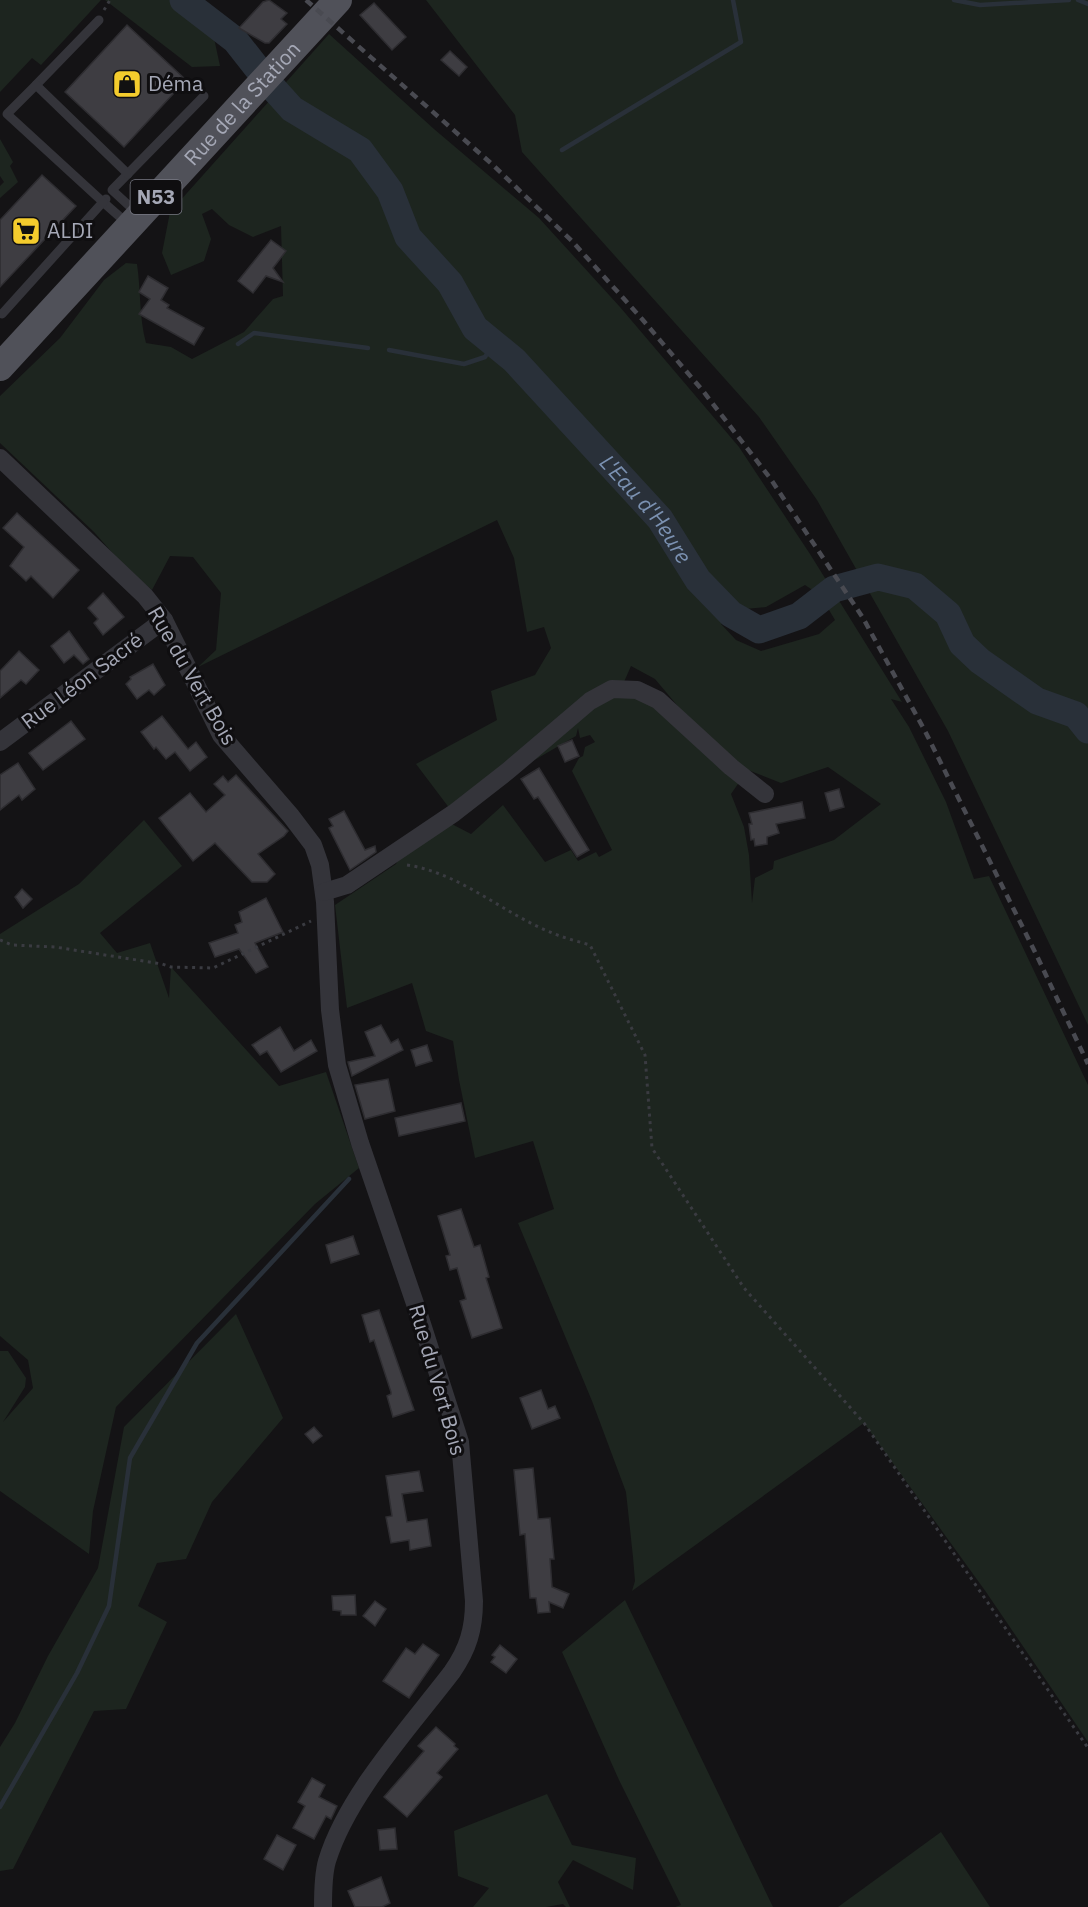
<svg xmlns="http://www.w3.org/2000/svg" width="1088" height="1907" font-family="'IBM Plex Sans',sans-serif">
	<rect width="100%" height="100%" fill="#141315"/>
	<!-- green -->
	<g fill="#1d251f" fill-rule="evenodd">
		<polygon points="0,0 101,0 41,65 32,58 0,92"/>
		<polygon points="105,0 181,0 214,38 220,66 192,67"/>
		<polygon points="426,0 1088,0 1088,1025 948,731 817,500 759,417 522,152 515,115"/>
		<path d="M329 34 434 129 539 218 620 307 739 447 810 554 902 702 891 699 909 727 946 802 974 879 989 876 1088 1085V1742L986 1592 864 1423 632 1591 635 1581 633 1557 626 1492 592 1401 518 1223 554 1209 533 1141 475 1158 459 1080 453 1041 426 1031 412 983 347 1008 335 905 396 864 400 856 446 821 471 834 503 805 545 862 571 850 578 861 596 852 599 857 612 850 572 771 579 758 583 756 585 747 595 742 590 735 580 738 578 728 576 736 450 809 416 764 497 720 491 691 535 675 551 648 544 627 527 632 514 558 497 520 198 667 216 650 221 593 193 557 170 556 152 590 125 567 94 532 0 443V396L60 338 104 280 126 263 137 264C141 291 139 317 146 343L171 347 192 359 244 332 273 299 283 296 281 226 253 237 229 225 212 209 202 214 211 239 204 261 171 275 162 253 170 212ZM805 585 820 595 835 620 819 634 761 651 736 640 721 624 734 610 766 607ZM631 666 655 679 687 717 743 768 781 783 828 767 881 804 834 840 774 861 773 869 755 878 752 903 749 855 744 827 731 794 740 781 624 682Z"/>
		<polygon points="0,139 13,162 10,166 18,182 0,198 0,186 4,182 0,176"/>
		<polygon points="144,820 182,866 100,933 117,953 150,943 169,998 171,967 279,1086 326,1072 359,1168 315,1204 116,1407 93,1511 89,1554 0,1491 0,1351 8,1351 26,1378 25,1387 3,1422 33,1388 28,1360 0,1336 0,934 79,884"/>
		<polygon points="236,1314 283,1418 212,1502 186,1559 157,1563 138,1606 167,1622 126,1709 94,1711 13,1869 0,1871 0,1747 15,1723 48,1656 98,1568 124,1427"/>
		<polygon points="625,1600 773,1907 675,1907 681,1905 619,1780 562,1652"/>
		<polygon points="547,1794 572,1845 636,1858 633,1890 573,1860 558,1882 570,1907 566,1907 563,1904 546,1907 473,1907 489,1888 458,1876 454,1831"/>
		<polygon points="941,1832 990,1907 838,1907"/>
	</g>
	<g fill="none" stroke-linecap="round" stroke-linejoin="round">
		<!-- stream -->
		<g stroke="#293039" stroke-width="4.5">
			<polyline points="954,0 980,5 1069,0"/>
			<polyline points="1078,0 1088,4"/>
			<polyline points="562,150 741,42 733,0"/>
			<polyline points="238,344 254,333 368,348"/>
			<polyline points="389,350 464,364 485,357 494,343"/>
			<polyline points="0,1807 77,1673 109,1606 130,1458 197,1343 349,1179"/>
		</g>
		<!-- river -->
		<g stroke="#293039" stroke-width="27">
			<polyline points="183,0 235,40 257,68"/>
			<path id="s1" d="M274 89 292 109 360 150 390 191 408 237 450 283 475 328 514 360 660 519 698 580 731 614 759 630 799 616 834 589 878 577 915 586 948 614 962 644 980 661 1037 701 1076 715 1088 730"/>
		</g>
	</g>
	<!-- building -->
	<g fill="#3e3d42" stroke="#2e2d31" stroke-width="1.5">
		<polygon points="269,0 287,13 281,19 287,24 269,43 265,43 239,28 263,2"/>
		<polygon points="374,3 406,37 392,50 360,15"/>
		<polygon points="127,25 186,80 124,147 65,92"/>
		<polygon points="450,51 467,67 459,76 441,60"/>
		<polygon points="42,175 76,206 0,287 0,220"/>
		<polygon points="271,240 286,251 273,268 283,282 266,276 253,293 238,281"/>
		<polygon points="148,276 168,288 161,300 169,305 167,308 204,328 194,345 139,314 150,299 139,292"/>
		<polygon points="17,513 79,570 53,598 31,576 26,581 10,566 24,547 3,528"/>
		<polygon points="103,593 124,617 103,635 94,623 98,619 88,608"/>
		<polygon points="69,631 89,659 83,664 74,655 64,663 51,646"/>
		<polygon points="19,651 39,670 26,684 21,680 0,698 0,671"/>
		<polygon points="153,664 165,685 154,695 149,690 137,699 126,684 131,679 130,677"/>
		<polygon points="162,716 188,749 196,742 207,757 190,771 175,752 166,759 156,747 154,749 141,732"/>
		<polygon points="71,721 85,739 43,770 29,753"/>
		<polygon points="572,740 579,756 565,762 558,746"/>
		<polygon points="18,763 35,789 22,800 19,795 0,810 0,775"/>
		<polygon points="539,768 589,850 577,857 538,797 534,799 521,779"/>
		<polygon points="236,775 288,831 284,836 258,854 275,874 267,882 252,882 215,843 193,861 159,818 190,793 206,812 225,795 214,784 223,776 228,782"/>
		<polygon points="839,789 844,807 830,811 825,793"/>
		<polygon points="802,802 805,818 776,824 779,833 767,837 767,844 755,846 754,839 751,840 749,824 752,824 749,813"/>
		<polygon points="344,811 365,850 375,846 376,852 350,870 329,828 333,826 329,819"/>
		<polygon points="22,889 32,899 23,908 15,897"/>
		<polygon points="266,898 283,932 255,943 268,967 256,973 239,949 215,957 209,943 238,933 235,925 242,922 239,912"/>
		<polygon points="381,1025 391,1043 398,1039 403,1050 352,1076 348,1062 375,1056 365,1032"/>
		<polygon points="280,1027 294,1051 311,1040 317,1051 281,1072 267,1051 260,1055 252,1045"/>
		<polygon points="427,1045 432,1061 416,1066 411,1050"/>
		<polygon points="388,1079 395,1111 365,1119 355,1085"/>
		<polygon points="461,1103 465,1121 399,1136 395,1118"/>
		<polygon points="461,1209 474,1247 480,1245 489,1277 486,1278 502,1328 472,1338 460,1301 466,1299 457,1268 450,1270 446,1256 450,1255 438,1216"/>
		<polygon points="353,1236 359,1254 331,1263 326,1245"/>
		<polygon points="379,1310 414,1410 393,1417 387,1396 391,1394 391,1392 374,1340 370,1342 362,1315"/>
		<polygon points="541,1390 548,1409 555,1406 560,1418 532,1429 520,1398"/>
		<polygon points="314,1427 322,1436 313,1443 305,1434"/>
		<polygon points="533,1468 538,1519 550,1518 554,1559 550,1559 552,1587 569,1594 563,1608 549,1602 550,1612 538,1613 536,1598 530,1598 525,1534 520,1535 514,1470"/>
		<polygon points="419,1471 423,1491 402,1494 407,1522 427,1519 431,1546 410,1550 409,1540 391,1543 386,1517 392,1516 386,1476"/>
		<polygon points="355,1595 356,1615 341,1615 341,1611 333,1610 332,1596"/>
		<polygon points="375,1601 386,1609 375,1626 363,1616"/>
		<polygon points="423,1644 439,1655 409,1698 383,1681 406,1648 415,1654"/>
		<polygon points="500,1645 517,1659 506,1673 491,1662 495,1657 492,1655"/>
		<polygon points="436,1727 455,1744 454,1746 458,1749 437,1773 442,1777 407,1817 384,1797 424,1751 418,1746"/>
		<polygon points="312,1778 325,1785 319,1797 337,1806 331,1819 326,1816 314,1839 293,1828 305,1806 298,1802"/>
		<polygon points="395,1828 397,1849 380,1850 378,1830"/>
		<polygon points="277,1835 296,1845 283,1870 264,1859"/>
		<polygon points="381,1877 390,1903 382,1907 355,1907 348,1891"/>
	</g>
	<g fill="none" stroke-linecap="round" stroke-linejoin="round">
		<!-- path -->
		<g stroke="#3a3b41" stroke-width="3" stroke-dasharray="3 4.5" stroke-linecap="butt">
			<polyline points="104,10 110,0"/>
			<path d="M407 865C460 873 501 912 550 932 563 938 577 941 590 945L645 1055 652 1148 744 1288 864 1423 1088 1748"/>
			<polyline points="0,940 12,945 55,947 162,964 171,967 213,968 311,921"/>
		</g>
		<!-- service -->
		<g stroke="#34343a" stroke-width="9">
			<polyline points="36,85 99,20"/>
			<polyline points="106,199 103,202 128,224"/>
			<polyline points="138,214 112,190 204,96"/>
			<polyline points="2,314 103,202 7,114 36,85 128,174"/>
		</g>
		<!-- minor -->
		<g stroke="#34343a" stroke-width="18">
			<path d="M0 458 145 596 164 620 221 735 291 816 313 845 320 865 325 902 330 1010 337 1065 360 1143 420 1318 460 1442 474 1601C474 1629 468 1649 452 1672 410 1727 347 1795 327 1861 323 1875 323 1893 323 1907"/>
			<polyline points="0,742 164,620"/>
			<polyline points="324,892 347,885 454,813 509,770 590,701 612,689 637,690 658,700 731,767 765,794"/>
		</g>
		<!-- primary -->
		<path stroke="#505159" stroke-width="28" id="s2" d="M0 367 338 0"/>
		<!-- rail -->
		<polyline stroke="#494a51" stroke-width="4.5" stroke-dasharray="8 6" stroke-linecap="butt" points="306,0 493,165 572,241 642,319 703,391 770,478 863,618 925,731 1036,954 1088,1064"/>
	</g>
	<!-- icons -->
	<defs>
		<g id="shop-square" transform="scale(1.5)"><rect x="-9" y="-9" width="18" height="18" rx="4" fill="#f4cc2d" stroke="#0f0e10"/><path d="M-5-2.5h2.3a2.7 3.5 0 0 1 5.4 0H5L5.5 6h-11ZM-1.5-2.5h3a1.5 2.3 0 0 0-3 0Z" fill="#111"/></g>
		<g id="supermarket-square" transform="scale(1.5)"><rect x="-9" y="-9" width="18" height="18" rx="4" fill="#f4cc2d" stroke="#0f0e10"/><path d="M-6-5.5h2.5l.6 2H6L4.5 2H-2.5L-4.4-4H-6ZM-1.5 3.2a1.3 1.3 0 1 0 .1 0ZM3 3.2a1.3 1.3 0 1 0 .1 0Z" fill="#111"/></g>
	</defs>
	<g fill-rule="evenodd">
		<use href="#shop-square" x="127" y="84"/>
		<use href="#supermarket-square" x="26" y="231"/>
	</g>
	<g text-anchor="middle" stroke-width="6" stroke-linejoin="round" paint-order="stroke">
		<!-- shield labels -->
		<rect fill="#0f0e10" stroke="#787a84" stroke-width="1.5" x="130.5" y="180" width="51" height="34" rx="4.5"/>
		<g font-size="20" font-weight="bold" fill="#a5a8b6">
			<text x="156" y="204">N53</text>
		</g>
		<!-- poi labels -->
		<g font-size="21" fill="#a5a8b6" stroke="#0f0e10" text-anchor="start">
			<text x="148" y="91">Déma</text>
			<text x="47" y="238">ALDI</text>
		</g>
		<!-- street labels -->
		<g font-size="21" fill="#a5a8b6" stroke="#0f0e10">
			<text dy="7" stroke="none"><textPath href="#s2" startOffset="358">Rue de la Station</textPath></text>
			<text transform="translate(192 676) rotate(60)" y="7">Rue du Vert Bois</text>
			<text transform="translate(82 681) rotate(-37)" y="7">Rue Léon Sacré</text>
			<text transform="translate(437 1380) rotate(74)" y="7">Rue du Vert Bois</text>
		</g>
		<!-- water labels -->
		<g font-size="22" font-style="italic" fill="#7b91b1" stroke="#0f0e10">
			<text dy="8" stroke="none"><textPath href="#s1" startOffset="570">L'Eau d'Heure</textPath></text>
		</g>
	</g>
</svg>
